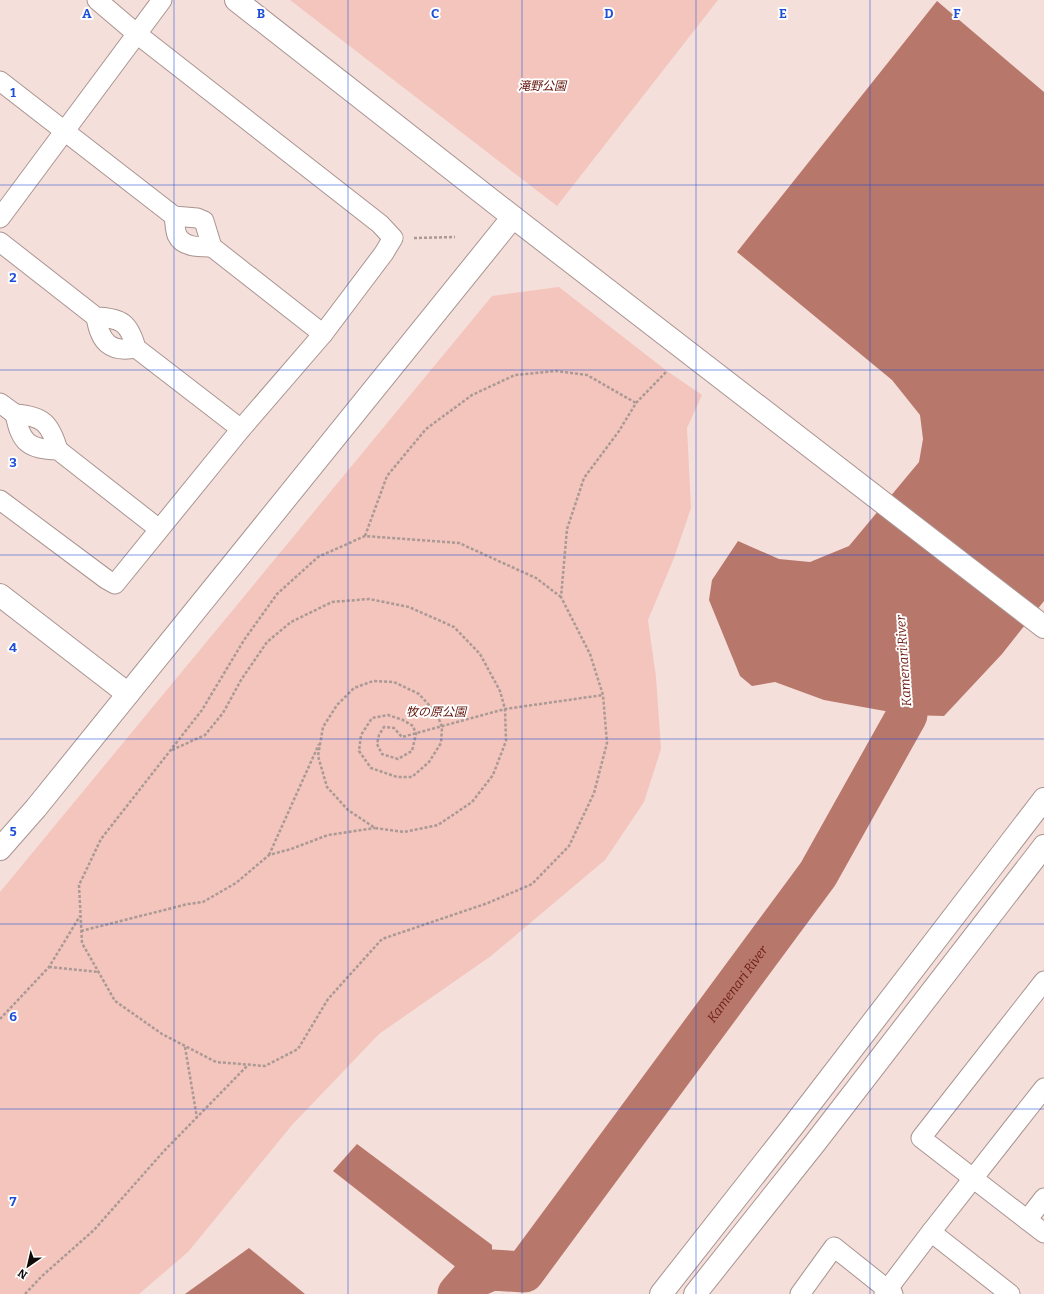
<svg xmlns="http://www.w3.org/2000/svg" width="1044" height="1294" font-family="Bitter,'Noto Sans JP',serif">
	<rect width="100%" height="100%" fill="#f5dfda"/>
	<!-- green -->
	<g fill="#f3c5bc">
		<polygon points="290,0 718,0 557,206"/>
		<polygon points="559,287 667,371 702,395 687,428 691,508 674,558 648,620 656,677 661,749 644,802 605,860 491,956 379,1034 292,1125 188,1252 139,1294 0,1294 0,892 492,296"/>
	</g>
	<!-- water -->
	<g fill="#b8776b">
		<polygon points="937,1 1044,92 1044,601 1002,654 944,716 907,715 824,700 775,682 752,686 740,676 709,600 712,580 738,541 779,559 810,562 849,546 919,462 923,439 920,415 892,380 737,252"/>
		<polygon points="357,1144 492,1245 492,1270 471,1279 333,1171"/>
		<polygon points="249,1248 305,1294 185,1294"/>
	</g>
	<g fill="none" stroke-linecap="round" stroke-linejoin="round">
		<!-- river -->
		<path stroke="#b8776b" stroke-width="41" id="s1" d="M458 1294 471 1279 492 1270 524 1272 818 874 907 715 903 658"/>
		<!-- street casing -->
		<g stroke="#a99491" stroke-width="21">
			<g id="street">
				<polyline points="0,81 174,216 197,218 204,221 212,247 323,334"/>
				<path d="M174 216C175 222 175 230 177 235 183 248 201 247 212 247"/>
				<polyline points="0,218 162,0"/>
				<path d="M0 242 96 317C122 318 129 323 136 348L241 429"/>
				<path d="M96 317C100 342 110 353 136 348"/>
				<polyline points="0,403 15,414"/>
				<path d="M58 450C50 423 43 416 15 414 21 443 28 449 58 450L159 529"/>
				<polyline points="0,500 106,579 115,584 241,429 323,334 384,253 393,238 380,224 137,34 97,0"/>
				<polyline points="1044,981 921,1138 1044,1233"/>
				<polyline points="1027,1220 1044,1198"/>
				<polyline points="931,1232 1010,1294"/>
				<polyline points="800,1294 834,1247 893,1294"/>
				<polyline points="884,1294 931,1232 1044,1088"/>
			</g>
		</g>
		<!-- secondary casing -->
		<g stroke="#a99491" stroke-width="24">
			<g id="secondary">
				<polyline points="236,0 513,217 1044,627"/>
				<polyline points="0,595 128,694"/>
				<polyline points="0,849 36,808 513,217"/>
				<polyline points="661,1294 793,1126 1044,799"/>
				<polyline points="695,1294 815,1143 1044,846"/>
			</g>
		</g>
		<!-- path -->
		<g stroke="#aa9995" stroke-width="2.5" stroke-dasharray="3 2" stroke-linecap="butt">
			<polyline points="414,238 455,237"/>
			<polyline points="365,536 387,476 426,429 472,395 515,375 556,371 587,375 636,403"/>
			<polyline points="561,597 536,578 459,543 365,536 318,557 277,594 244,640 202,710 101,839 79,885 82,943 115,1001 162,1034 216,1062 265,1066 298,1049 328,999 382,939 488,903 532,884 569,846 594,793 607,743 603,695 590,654 561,597 567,529 584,478 619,431 636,403 667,371"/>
			<polyline points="172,750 205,735 223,713 241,680 267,642 291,622 332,602 369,599 409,607 454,627 480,654 500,691 505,709 506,741 493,775 472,802 438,825 404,832 375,828 348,810 327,787 318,756 323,727 337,705 354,688 373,681 394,682 419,694 437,714 442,727 441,743 429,762 412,777 397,777 371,768 359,751 361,735 372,718 388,715 403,720 413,726 416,734 412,751 398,759 382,754 377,744 379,735 384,727 394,728 402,737 505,709 603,695"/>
			<polyline points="269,855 319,744"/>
			<polyline points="81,931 188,904 203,902 236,883 269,855 291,849 328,835 375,828"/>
			<polyline points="49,967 98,972"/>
			<polyline points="0,1019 49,967 80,916"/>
			<polyline points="185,1047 197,1118"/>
			<polyline points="25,1294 42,1276 94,1230 164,1151 248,1065"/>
		</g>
		<!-- street -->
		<use href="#street" stroke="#fff" stroke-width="19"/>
		<!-- secondary -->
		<use href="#secondary" stroke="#fff" stroke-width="22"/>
	</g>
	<!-- grid -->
	<path fill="none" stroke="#1d4ed8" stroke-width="1" stroke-opacity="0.55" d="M174 0V1294M348 0V1294M522 0V1294M696 0V1294M870 0V1294M0 185H1044M0 370H1044M0 555H1044M0 739H1044M0 924H1044M0 1109H1044"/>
	<g text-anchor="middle" stroke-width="4" stroke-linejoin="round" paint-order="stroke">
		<!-- park labels -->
		<g font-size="12" font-style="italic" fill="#611108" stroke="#fff">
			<text x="542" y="90">滝野公園</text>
			<text x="436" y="716">牧の原公園</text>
		</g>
		<!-- water labels -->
		<g font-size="13" font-style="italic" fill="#6f1f15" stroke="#fff">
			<text transform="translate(903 661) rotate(-94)" y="5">Kamenari River</text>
			<text dy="5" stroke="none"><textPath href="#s1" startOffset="433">Kamenari River</textPath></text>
		</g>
	</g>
	<g font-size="13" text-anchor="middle" font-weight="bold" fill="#1d4ed8" stroke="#fff" stroke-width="4" stroke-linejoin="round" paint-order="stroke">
		<text x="87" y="18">A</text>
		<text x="261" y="18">B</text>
		<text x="435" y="18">C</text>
		<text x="609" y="18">D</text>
		<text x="783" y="18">E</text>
		<text x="957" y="18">F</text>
		<text x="13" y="97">1</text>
		<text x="13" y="282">2</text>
		<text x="13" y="467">3</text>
		<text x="13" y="652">4</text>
		<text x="13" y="836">5</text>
		<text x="13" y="1021">6</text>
		<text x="13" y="1206">7</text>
	</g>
	<!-- north arrow -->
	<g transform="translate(28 1266) rotate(214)" stroke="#ffffff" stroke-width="3" paint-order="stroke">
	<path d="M0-3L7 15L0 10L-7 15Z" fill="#110a08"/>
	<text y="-6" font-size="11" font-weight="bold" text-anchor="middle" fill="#110a08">N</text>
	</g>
</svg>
